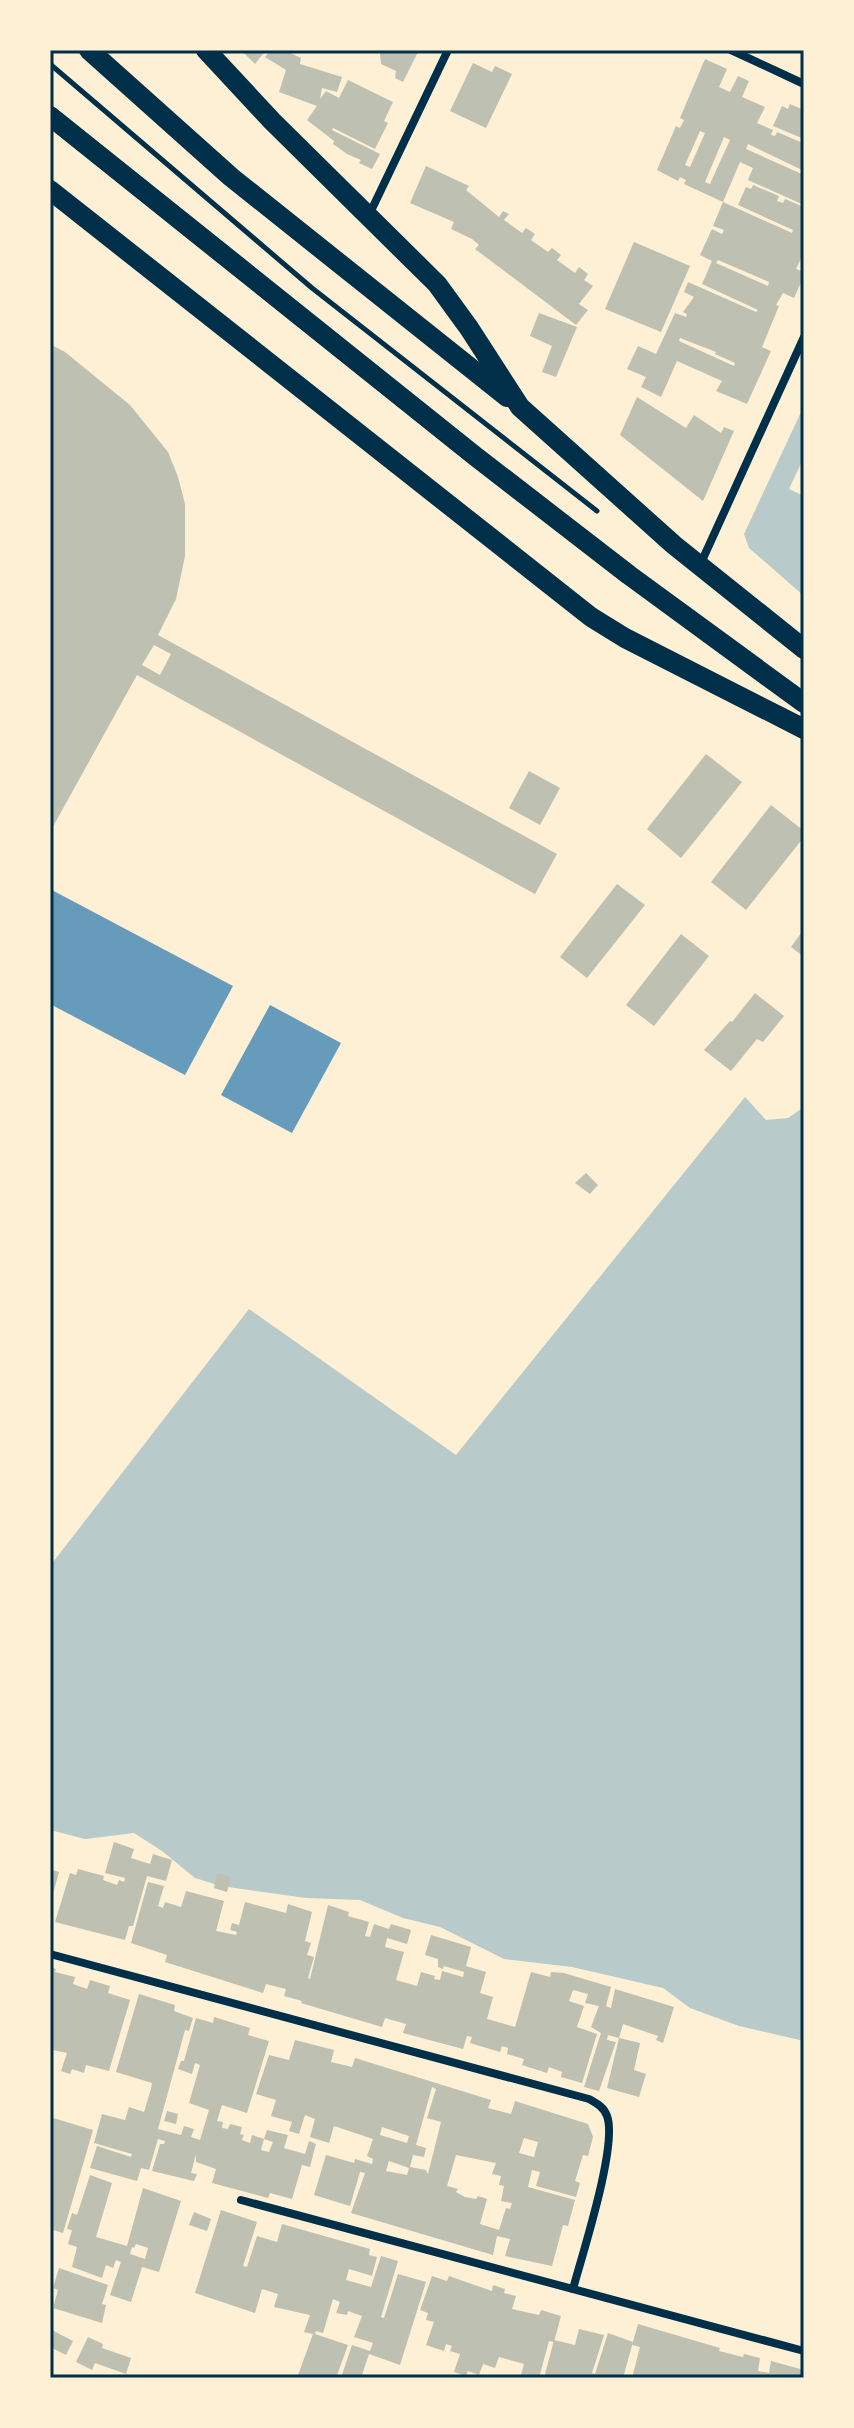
<svg xmlns="http://www.w3.org/2000/svg" width="854" height="2428" font-family="Georgia,serif">
	<rect width="100%" height="100%" fill="#fdf0d5"/>
	<!-- green -->
	<g fill="#b9caca">
		<polygon points="804,401 804,457 789,489 804,496 804,596 749,548 744,534 802,410"/>
		<polygon points="745,1097 766,1120 788,1118 804,1107 804,2041 739,2026 690,2008 663,1988 572,1967 504,1959 440,1927 403,1918 360,1900 306,1898 221,1886 195,1878 162,1851 134,1833 85,1839 50,1830 50,1566 249,1309 456,1455"/>
	</g>
	<!-- water -->
	<g fill="#669bbc">
		<polygon points="50,889 233,986 185,1075 50,1004"/>
		<polygon points="270,1005 341,1043 292,1133 221,1095"/>
	</g>
	<!-- building -->
	<g fill="#bec0b2" fill-rule="evenodd">
		<polygon points="241,50 266,50 255,64"/>
		<polygon points="271,50 284,50 301,58 300,64 342,77 337,92 322,88 320,99 326,91 339,98 348,80 393,102 384,121 388,123 375,149 333,128 332,130 380,154 372,169 359,163 361,160 347,154 333,144 334,141 307,120 317,106 279,92 286,70 265,57"/>
		<polygon points="382,50 419,50 403,82 395,78 396,71 381,64 380,54"/>
		<path d="M705 59 727 69 719 87 730 92 738 76 749 81 742 97 765 107 757 123 773 130 771 135 775 136 777 132 803 143 801 148 804 149V171L748 144 746 149 804 175V205L748 180 753 168 740 162 723 202 684 184 686 180 680 177 678 181 657 170 676 126 680 128 684 120 680 118ZM700 131 705 133 690 167 685 165ZM724 137 730 140 710 184 705 182Z"/>
		<polygon points="473,63 492,72 495,66 512,74 486,128 450,111"/>
		<polygon points="790,104 804,110 804,139 773,126 782,106 788,109"/>
		<polygon points="426,166 469,186 466,190 499,217 503,211 509,214 504,220 522,233 526,228 535,234 531,240 548,252 552,248 561,255 557,260 575,273 579,267 588,274 584,280 593,286 579,304 588,310 576,325 475,249 479,245 472,239 451,229 454,222 410,203"/>
		<path d="M753 185 779 196 777 201 783 203 785 199 804 207V252L796 269 804 272V276L794 298 783 293 776 305 779 306 762 347 771 351 747 404 716 391 722 381 677 361 661 397 641 387 646 377 627 369 638 346 656 354 675 313 686 317 687 314 683 312 694 297 684 292 688 282 756 312 758 310 702 284 712 261 700 255 712 229 722 234 724 230 713 226 723 202 792 233 793 230 738 205 746 187 751 189ZM718 260 769 282 768 286 716 263ZM680 338 716 352 715 354 735 363 734 366 679 341Z"/>
		<polygon points="634,242 690,266 661,332 605,309"/>
		<polygon points="539,313 577,327 556,377 542,372 552,346 530,336"/>
		<path d="M50 344 65 352 130 405 168 452 178 477 185 504V556L176 599 158 635 557 854 535 894 137 675 50 832ZM154 645 171 654 160 675 142 665Z"/>
		<polygon points="637,397 686,428 694,415 721,433 724,427 734,431 703,501 620,435"/>
		<polygon points="706,754 742,782 681,858 647,829"/>
		<polygon points="529,771 560,788 540,825 509,808"/>
		<polygon points="771,805 804,831 804,837 746,910 711,882"/>
		<polygon points="617,884 645,905 587,978 560,957"/>
		<polygon points="804,929 804,957 791,947"/>
		<polygon points="681,934 709,956 654,1026 626,1005"/>
		<polygon points="755,993 784,1016 763,1042 757,1039 731,1071 704,1050 730,1021 732,1022"/>
		<polygon points="586,1173 598,1185 590,1194 575,1183"/>
		<polygon points="114,1842 134,1849 131,1858 150,1864 153,1854 172,1860 166,1881 147,1876 133,1926 129,1926 125,1940 55,1922 70,1873 76,1875 78,1869 104,1876 103,1880 117,1885 119,1880 124,1882 125,1878 105,1873"/>
		<polygon points="50,1869 59,1872 51,1901 50,1900"/>
		<polygon points="217,1873 231,1877 227,1892 214,1888"/>
		<polygon points="148,1882 164,1886 158,1906 163,1908 165,1902 181,1907 186,1891 224,1901 216,1931 236,1935 237,1932 230,1930 232,1923 239,1925 245,1902 286,1913 288,1904 312,1912 305,1941 311,1943 307,1955 314,1957 308,1978 310,1979 328,1905 349,1912 348,1916 369,1922 365,1936 370,1937 374,1924 389,1929 391,1924 411,1930 407,1944 387,1938 385,1947 404,1952 396,1980 417,1986 421,1972 435,1976 434,1979 440,1980 442,1971 463,1977 464,1972 444,1966 443,1969 438,1967 438,1959 425,1955 431,1935 471,1947 466,1966 486,1972 480,1993 493,1997 487,2019 515,2027 531,1972 550,1977 551,1972 564,1973 611,1987 606,2006 611,2008 615,1989 674,2007 663,2043 656,2040 658,2036 623,2024 619,2038 640,2043 634,2070 646,2074 639,2097 607,2088 619,2038 608,2035 607,2040 616,2042 599,2091 584,2087 601,2033 591,2027 599,2006 585,2003 588,1994 573,1990 569,2001 584,2006 577,2027 597,2034 582,2083 561,2077 562,2072 549,2067 547,2073 522,2065 524,2059 507,2054 508,2048 502,2046 500,2052 470,2043 472,2037 467,2036 463,2049 403,2033 406,2024 385,2018 382,2027 301,2003 302,2001 284,1996 286,1989 266,1984 263,1993 165,1962 167,1955 131,1943"/>
		<polygon points="50,1967 56,1969 55,1972 75,1977 73,1984 87,1989 90,1980 110,1986 108,1993 130,2000 109,2071 86,2065 84,2073 72,2069 70,2074 61,2071 67,2053 53,2050 50,2057"/>
		<polygon points="139,1994 175,2005 174,2011 193,2018 189,2031 185,2030 158,2129 181,2135 184,2126 194,2129 191,2137 200,2140 209,2110 189,2103 200,2065 195,2063 192,2074 178,2069 181,2061 184,2061 196,2018 213,2023 214,2017 250,2028 248,2035 269,2041 247,2113 222,2105 217,2121 223,2122 222,2128 228,2129 230,2124 242,2127 240,2134 244,2135 242,2140 250,2143 252,2135 264,2139 261,2150 269,2152 273,2142 264,2139 267,2130 288,2135 284,2148 305,2154 309,2141 316,2144 310,2167 302,2165 292,2199 270,2193 268,2198 212,2183 216,2169 196,2162 196,2154 191,2173 197,2174 194,2181 152,2171 160,2144 164,2144 165,2141 158,2139 149,2170 141,2168 137,2181 90,2168 97,2146 131,2157 132,2154 94,2143 102,2114 125,2120 129,2107 144,2112 151,2089 152,2083 116,2072"/>
		<path d="M295 2040 334 2050 331 2062 352 2067 355 2058 394 2070 491 2100 488 2108 511 2114 515 2101 588 2124 593 2137 588 2156 583 2155 575 2181 580 2183 576 2197 536 2186 540 2172 532 2170 528 2187 575 2200 568 2226 563 2225 552 2266 505 2256 510 2239 497 2236 493 2255 351 2213 365 2173 360 2172 350 2206 314 2195 326 2155 354 2163 355 2159 372 2164 373 2159 367 2156 373 2139 334 2126 329 2143 310 2137 315 2119 305 2115 299 2134 289 2131 292 2122 271 2116 276 2100 256 2094 269 2055 289 2060ZM432 2087 436 2089 427 2118 441 2122 428 2174 426 2170 410 2167 413 2155 424 2157 426 2148 416 2145ZM382 2127 409 2136 407 2143 380 2135ZM524 2138 538 2142 534 2157 519 2153ZM456 2155 496 2163 492 2174 501 2176 499 2185 504 2186 501 2201 512 2203 510 2209 506 2208 499 2230 480 2224 487 2199 478 2196 476 2199 465 2197 456 2192 458 2189 447 2186ZM389 2161 409 2168 407 2175 386 2171Z"/>
		<polygon points="167,2111 178,2114 176,2124 164,2121"/>
		<polygon points="50,2117 93,2130 63,2233 50,2229"/>
		<path d="M90 2175 112 2183 96 2237 127 2246 143 2188 181 2201 159 2272 142 2267 131 2302 110 2295 121 2262 116 2260 113 2268 106 2265 102 2278 72 2267 77 2247 68 2244 72 2230 67 2229 72 2213 77 2215ZM136 2244 148 2248 145 2259 130 2254 132 2247 134 2248Z"/>
		<polygon points="221,2210 257,2222 243,2266 247,2267 257,2236 277,2242 282,2224 370,2249 369,2255 377,2257 372,2276 349,2269 346,2280 371,2287 381,2256 398,2261 381,2317 384,2318 398,2274 426,2282 400,2365 369,2354 361,2378 341,2378 352,2345 370,2351 373,2343 354,2337 362,2316 348,2311 347,2315 336,2313 340,2302 333,2299 323,2333 316,2331 315,2334 348,2345 336,2378 297,2378 313,2334 304,2332 310,2315 274,2307 278,2294 262,2289 255,2313 195,2293"/>
		<polygon points="194,2212 211,2219 207,2231 189,2225"/>
		<polygon points="59,2268 108,2285 102,2304 106,2305 102,2323 53,2308 58,2290 53,2288"/>
		<polygon points="432,2276 447,2281 449,2276 492,2291 493,2285 505,2289 504,2293 516,2296 512,2309 539,2315 541,2310 561,2316 554,2342 549,2341 539,2378 520,2378 524,2364 499,2357 495,2368 483,2364 479,2375 468,2371 466,2376 454,2372 460,2354 450,2351 452,2346 446,2344 444,2351 426,2345 434,2322 426,2320 428,2313 420,2310"/>
		<polygon points="638,2324 720,2348 719,2351 743,2357 744,2354 760,2358 758,2371 769,2373 771,2361 804,2370 804,2378 676,2378 675,2374 674,2378 632,2378 640,2347 632,2345"/>
		<polygon points="50,2329 73,2341 66,2355 50,2347"/>
		<polygon points="579,2329 604,2335 592,2373 595,2374 608,2333 633,2342 623,2378 544,2378 554,2340 575,2345"/>
		<polygon points="88,2337 103,2344 102,2348 131,2358 126,2374 95,2363 92,2370 76,2362"/>
	</g>
	<g fill="none" stroke-linecap="round" stroke-linejoin="round">
		<!-- path -->
		<polyline stroke="#003049" stroke-width="5" points="50,64 312,288 597,511"/>
		<!-- minor -->
		<g stroke="#003049" stroke-width="8">
			<polyline points="731,50 804,84"/>
			<polyline points="369,215 448,50"/>
			<polyline points="700,565 804,337"/>
			<path d="M50 1954 589 2099C596 2103 604 2107 607 2116 618 2145 582 2255 573 2289"/>
			<polyline points="241,2200 804,2351"/>
		</g>
		<!-- primary -->
		<g stroke="#003049" stroke-width="20">
			<polyline points="89,50 231,177 507,397"/>
			<polyline points="206,50 272,121 437,284 469,328 520,407 674,545 804,649"/>
			<polyline points="50,116 475,456 629,575 804,703"/>
			<polyline points="50,190 591,617 625,638 804,729"/>
		</g>
	</g>
	<!-- border -->
	<rect width="854" height="2428" fill="none" stroke="#fdf0d5" stroke-width="104"/>
	<rect x="52" y="52" width="750" height="2324" fill="none" stroke="#003049" stroke-width="3"/>
</svg>
